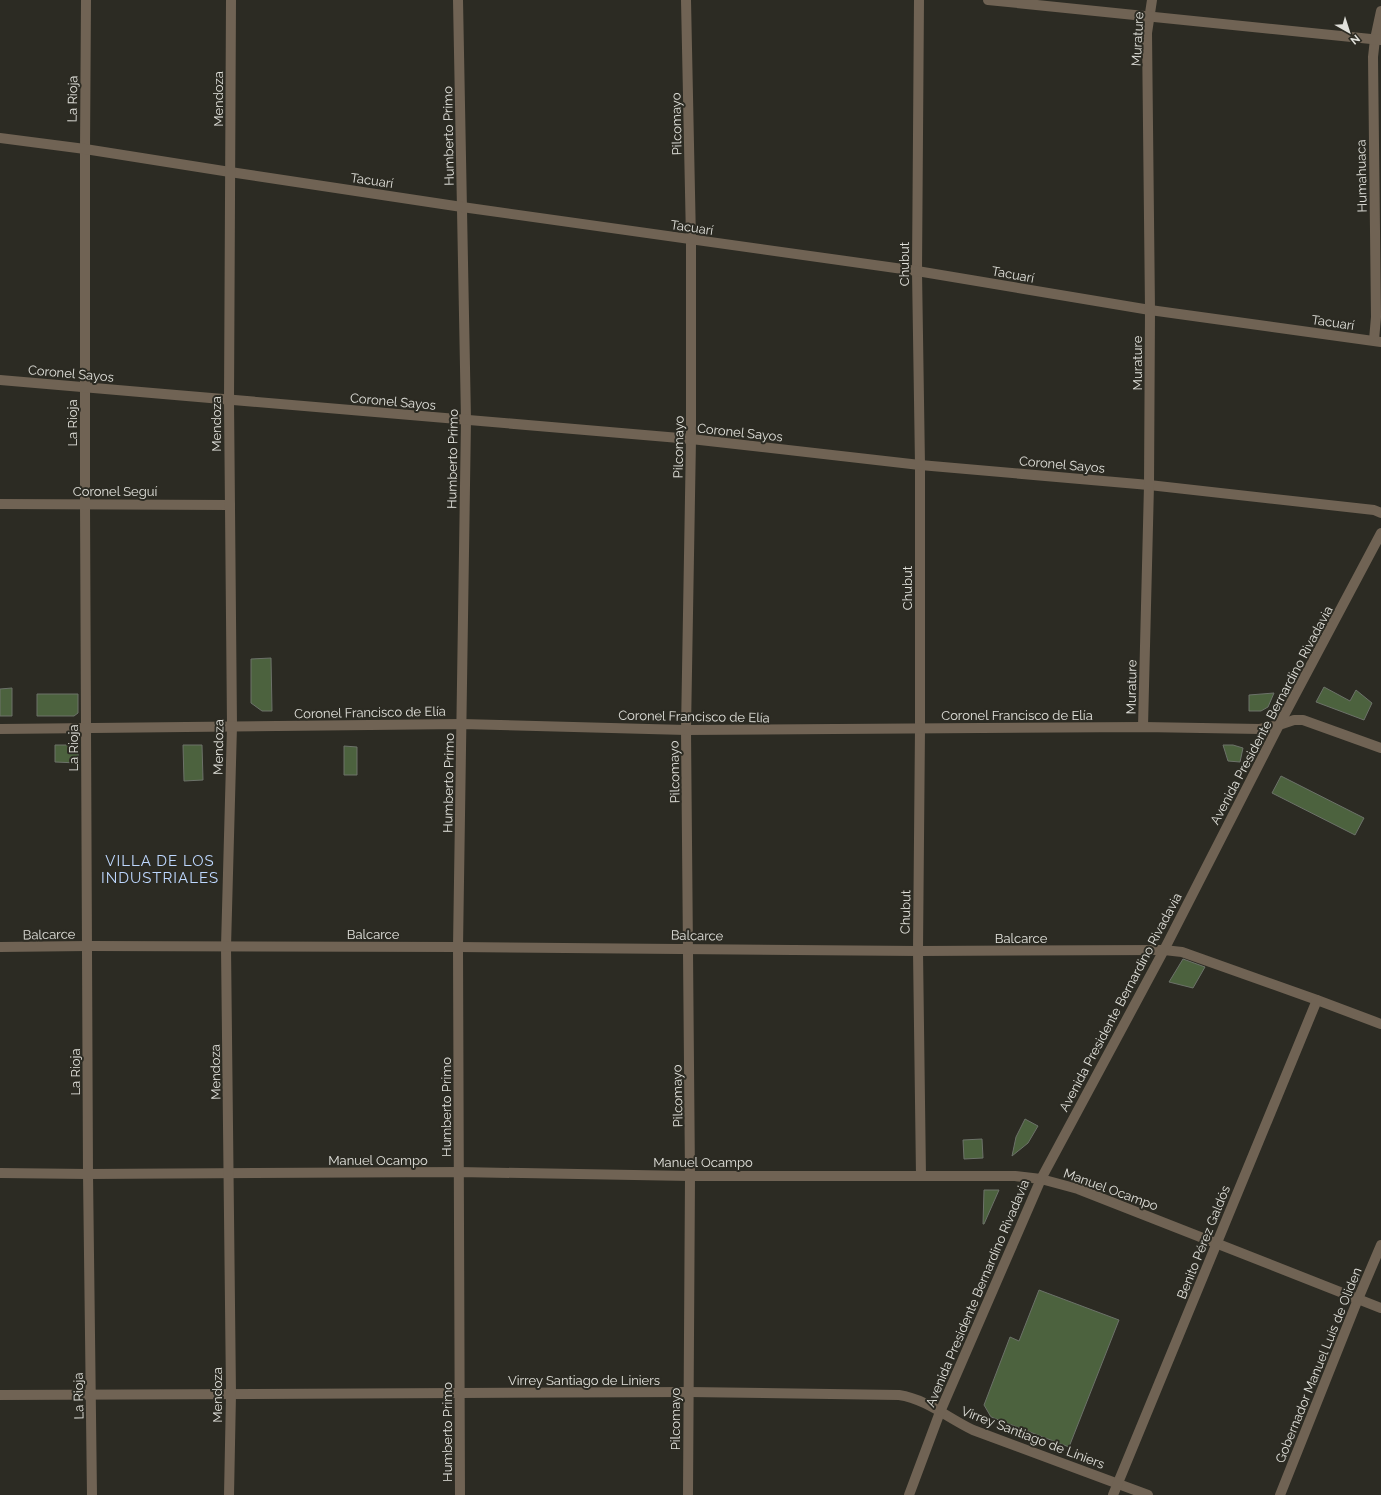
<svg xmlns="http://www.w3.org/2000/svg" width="1381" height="1495" font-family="Raleway,sans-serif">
	<rect width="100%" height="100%" fill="#2c2b23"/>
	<!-- building -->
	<g fill="#4c623e" stroke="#6c7269">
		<polygon points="271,658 272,711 262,711 251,703 251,659"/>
		<polygon points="1324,687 1350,701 1356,690 1372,703 1364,720 1316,702"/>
		<polygon points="12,688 12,716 0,716 0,689"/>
		<polygon points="1274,693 1268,707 1261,711 1249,711 1249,695"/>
		<polygon points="37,694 78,694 78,713 74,716 37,716"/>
		<polygon points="55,745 72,745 78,751 78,763 55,762"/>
		<polygon points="183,745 202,745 203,780 184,781"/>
		<polygon points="1223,745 1233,745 1243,748 1240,762 1228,761"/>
		<polygon points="344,746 357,747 357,775 344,775"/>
		<polygon points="1281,776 1364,818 1355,835 1272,793"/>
		<polygon points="1183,959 1205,967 1193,988 1169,982"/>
		<polygon points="1025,1119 1038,1126 1028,1143 1012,1156 1016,1137"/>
		<polygon points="982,1139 983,1158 964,1159 963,1140"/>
		<polygon points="984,1190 999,1190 984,1224 983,1224"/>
		<polygon points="1039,1290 1119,1320 1069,1447 991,1417 984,1405 1010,1337 1019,1341"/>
	</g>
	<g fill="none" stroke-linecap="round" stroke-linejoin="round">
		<!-- minor -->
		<g stroke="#706354" stroke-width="10">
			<polyline points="86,0 85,149 85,504 88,1174 92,1495"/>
			<polyline points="458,0 466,420 458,947 460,1495"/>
			<polyline points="686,0 691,240 691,439 686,730 690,1176 688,1495"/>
			<polyline points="919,0 917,271 920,465 920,728 918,951 921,1176"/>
			<polyline points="0,138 85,149 230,172 462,207 917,271 1150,310 1381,342"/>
			<polyline points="1374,340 1376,317 1373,57 1375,39 1381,11"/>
			<polyline points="0,380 691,439 920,465 1149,485 1374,510 1381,513"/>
			<polyline points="0,504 230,505"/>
			<polyline points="1279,725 1294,720 1303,720 1381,748"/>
			<polyline points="1143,727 1149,485 1150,310 1147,33 1152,0"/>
			<polyline points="1164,950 1182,952 1317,1000 1381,1024"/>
			<polyline points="0,1173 88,1174 459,1172 690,1176 1015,1176 1041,1179 1078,1189 1381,1308"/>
			<path d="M0 1395 688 1392 899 1395C926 1399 948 1418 973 1430L1148 1495"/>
			<polyline points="229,1495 231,1394 226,947 232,726 229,400 231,0"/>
			<polyline points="1113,1495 1317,1000"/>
			<polyline points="1280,1495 1358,1299 1381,1245"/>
		</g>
		<!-- tertiary -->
		<g stroke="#706354" stroke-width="10">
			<polyline points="988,0 1381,40"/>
			<polyline points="0,729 462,724 686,730 1143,727 1260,729 1279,725"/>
			<polyline points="0,947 88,946 458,947 918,951 1164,950"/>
			<polyline points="909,1495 940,1412 1041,1179 1164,950 1279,725 1381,533"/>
		</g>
	</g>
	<g text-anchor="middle" stroke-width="4" stroke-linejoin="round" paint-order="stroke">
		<!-- street labels -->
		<g font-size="13" fill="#e1e1db" stroke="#2c2b23">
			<text transform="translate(1137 39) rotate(-87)" y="5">Murature</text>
			<text transform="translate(72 99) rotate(-89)" y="5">La Rioja</text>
			<text transform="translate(218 99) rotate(-90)" y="5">Mendoza</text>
			<text transform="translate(676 124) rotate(-91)" y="5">Pilcomayo</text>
			<text transform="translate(448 136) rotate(-91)" y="5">Humberto Primo</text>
			<text transform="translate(1361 176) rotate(-91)" y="5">Humahuaca</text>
			<text transform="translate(372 180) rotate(8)" y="5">Tacuarí</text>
			<text transform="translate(692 227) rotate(8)" y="5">Tacuarí</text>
			<text transform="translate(904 264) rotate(-90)" y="5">Chubut</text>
			<text transform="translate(1013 274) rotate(10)" y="5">Tacuarí</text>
			<text transform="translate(1333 322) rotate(8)" y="5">Tacuarí</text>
			<text transform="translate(1137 363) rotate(-90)" y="5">Murature</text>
			<text transform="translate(71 373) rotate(5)" y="5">Coronel Sayos</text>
			<text transform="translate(393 401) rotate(5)" y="5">Coronel Sayos</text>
			<text transform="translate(72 423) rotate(-90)" y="5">La Rioja</text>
			<text transform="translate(216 424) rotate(-90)" y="5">Mendoza</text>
			<text transform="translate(740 432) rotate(6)" y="5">Coronel Sayos</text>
			<text transform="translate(678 447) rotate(-89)" y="5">Pilcomayo</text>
			<text transform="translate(452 459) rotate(-89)" y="5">Humberto Primo</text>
			<text transform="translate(1062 464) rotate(5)" y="5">Coronel Sayos</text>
			<text x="115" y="496">Coronel Seguí</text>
			<text transform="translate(907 588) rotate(-90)" y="5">Chubut</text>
			<text transform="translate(1131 687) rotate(-89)" y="5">Murature</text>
			<text transform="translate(370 712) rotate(-1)" y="5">Coronel Francisco de Elía</text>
			<text x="1017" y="720">Coronel Francisco de Elía</text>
			<text transform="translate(1271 715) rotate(-62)" y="5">Avenida Presidente Bernardino Rivadavia</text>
			<text transform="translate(694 716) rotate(1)" y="5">Coronel Francisco de Elía</text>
			<text transform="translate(218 747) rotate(-89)" y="5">Mendoza</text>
			<text transform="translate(73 748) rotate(-90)" y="5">La Rioja</text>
			<text transform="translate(674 772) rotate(-91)" y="5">Pilcomayo</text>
			<text transform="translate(448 783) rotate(-89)" y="5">Humberto Primo</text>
			<text transform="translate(905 912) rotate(-89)" y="5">Chubut</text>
			<text transform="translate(49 934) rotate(-1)" y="5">Balcarce</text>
			<text x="373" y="939">Balcarce</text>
			<text transform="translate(697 935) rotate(1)" y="5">Balcarce</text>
			<text x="1021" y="943">Balcarce</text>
			<text transform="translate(1120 1002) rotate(-62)" y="5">Avenida Presidente Bernardino Rivadavia</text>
			<text transform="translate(75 1072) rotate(-90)" y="5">La Rioja</text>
			<text transform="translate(215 1072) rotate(-91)" y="5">Mendoza</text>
			<text transform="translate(677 1096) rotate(-91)" y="5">Pilcomayo</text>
			<text transform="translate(446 1107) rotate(-90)" y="5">Humberto Primo</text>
			<text x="378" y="1165">Manuel Ocampo</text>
			<text x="703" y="1167">Manuel Ocampo</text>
			<text transform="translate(1111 1189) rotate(20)" y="5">Manuel Ocampo</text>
			<text transform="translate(1203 1242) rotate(-68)" y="5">Benito Pérez Galdós</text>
			<text transform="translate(977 1293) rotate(-67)" y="5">Avenida Presidente Bernardino Rivadavia</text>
			<text transform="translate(1318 1365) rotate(-68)" y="5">Gobernador Manuel Luis de Oliden</text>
			<text x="584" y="1385">Virrey Santiago de Liniers</text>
			<text transform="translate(217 1395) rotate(-90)" y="5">Mendoza</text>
			<text transform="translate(78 1396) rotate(-91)" y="5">La Rioja</text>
			<text transform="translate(675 1419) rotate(-90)" y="5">Pilcomayo</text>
			<text transform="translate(447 1432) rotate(-90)" y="5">Humberto Primo</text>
			<text transform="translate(1033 1437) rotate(21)" y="5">Virrey Santiago de Liniers</text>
		</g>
		<!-- quarter labels -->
		<g font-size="15" letter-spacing="1" fill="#bed8ff" stroke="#2c2b23">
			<text x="160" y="866">VILLA DE LOS<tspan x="160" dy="17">INDUSTRIALES</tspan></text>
		</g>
	</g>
	<!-- north arrow -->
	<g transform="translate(1349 32) rotate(141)" stroke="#2c2b23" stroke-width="3" paint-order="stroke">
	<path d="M0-3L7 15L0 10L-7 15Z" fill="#e1e1db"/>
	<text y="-6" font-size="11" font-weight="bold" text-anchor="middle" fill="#e1e1db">N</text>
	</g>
</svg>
